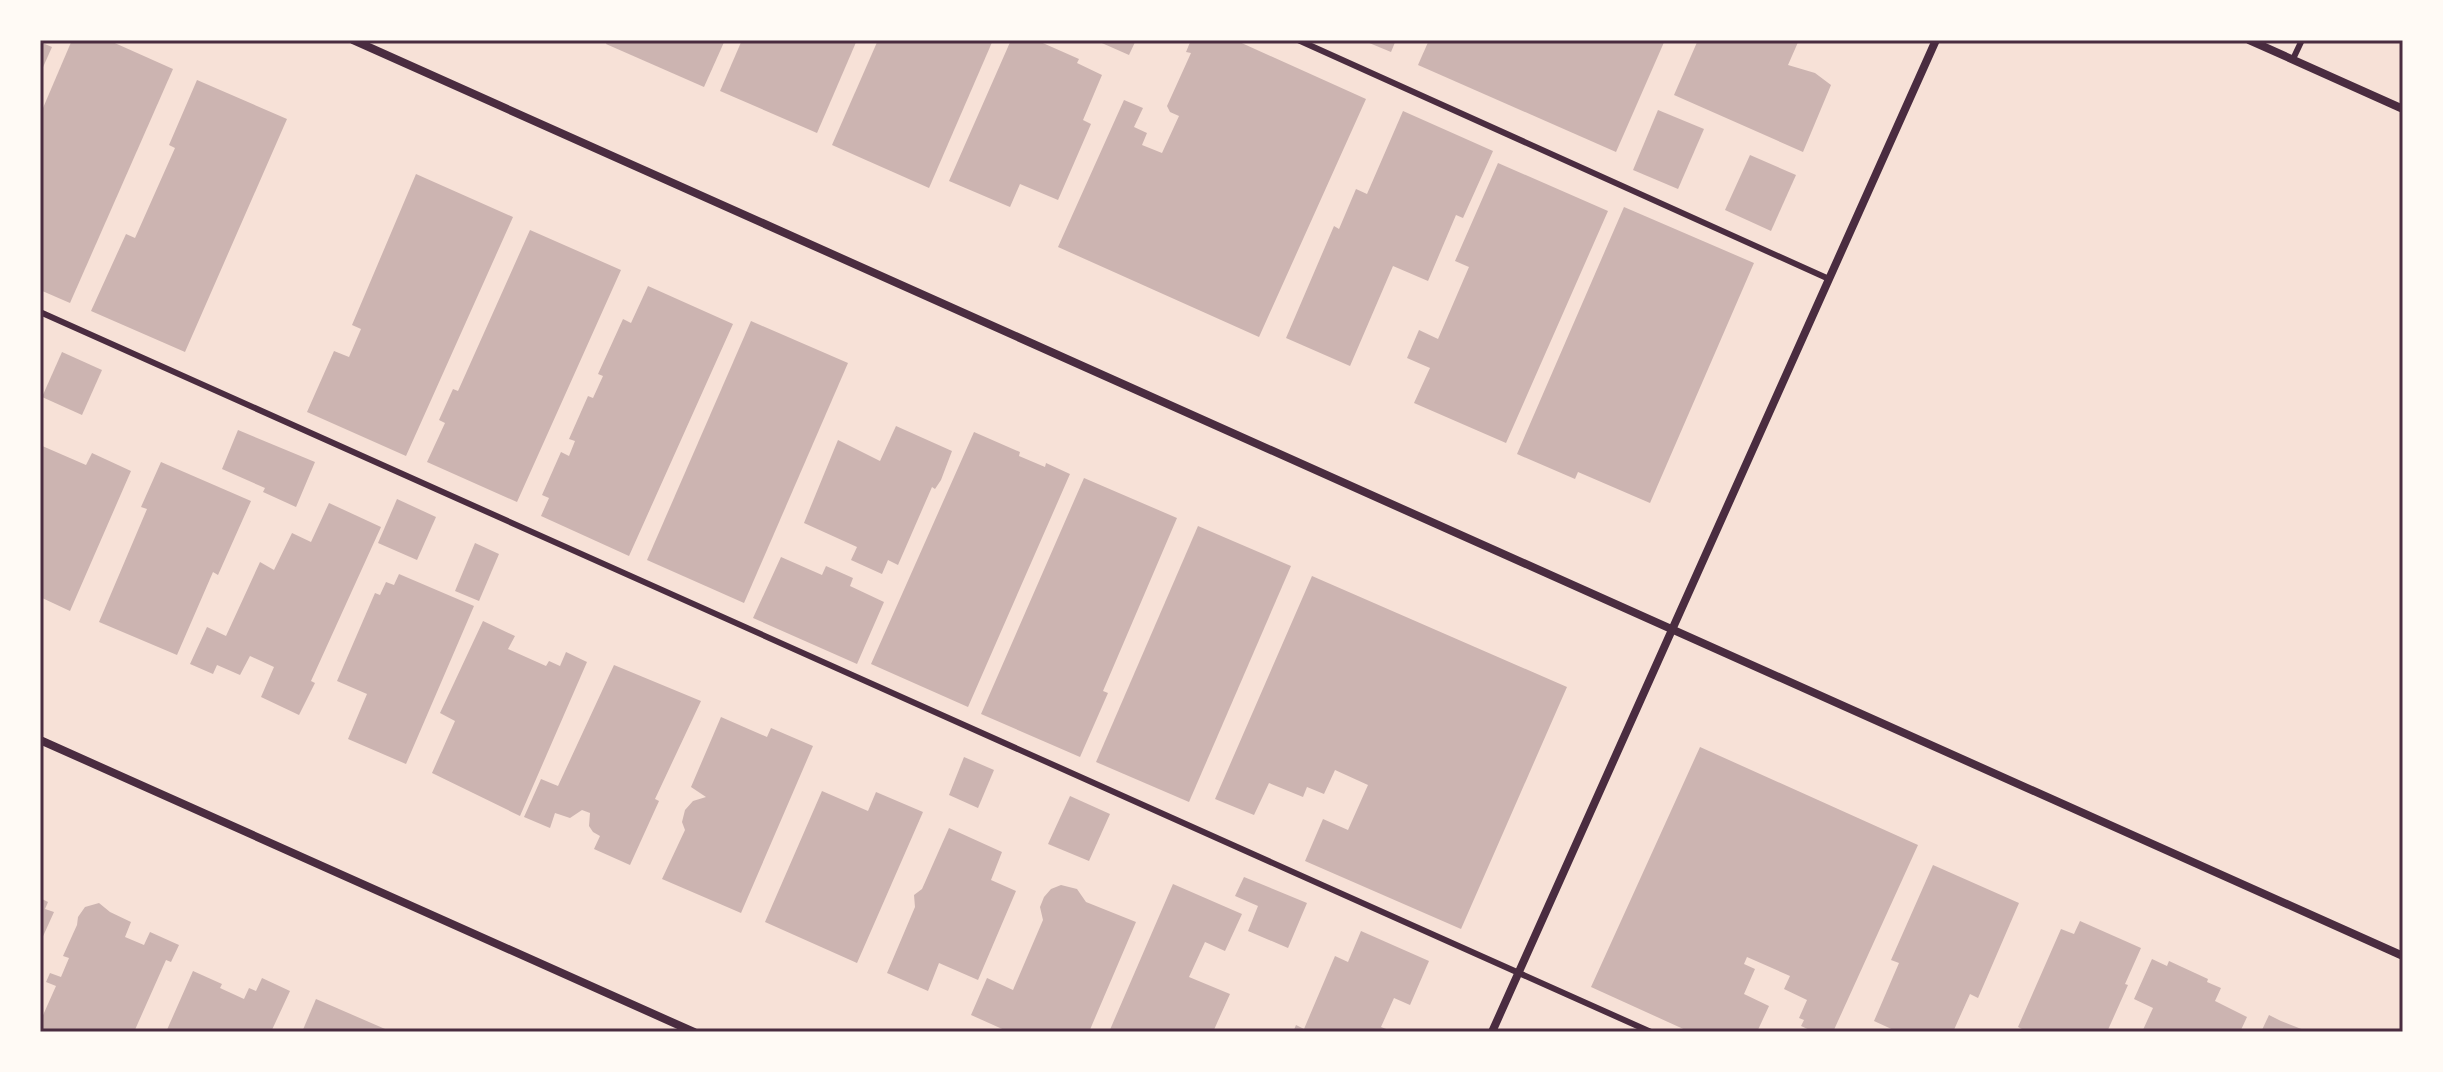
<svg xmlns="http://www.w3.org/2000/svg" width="2443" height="1072" font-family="'Public Sans',sans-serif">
	<rect width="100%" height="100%" fill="#f7e1d7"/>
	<!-- building -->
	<g fill="#ccb4b1">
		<polygon points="72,40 108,40 173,69 70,303 40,290 40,115"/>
		<polygon points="608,40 725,40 704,87 606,44"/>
		<polygon points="742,40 857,40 817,133 720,91"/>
		<polygon points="878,40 993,40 929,188 832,145"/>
		<polygon points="1011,40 1036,40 1079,59 1077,63 1102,75 1083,120 1091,124 1058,200 1020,184 1010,207 949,181"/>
		<polygon points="1095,40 1136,40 1129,55"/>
		<polygon points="1191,40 1235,40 1366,99 1259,337 1058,247 1124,100 1143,108 1134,127 1147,133 1142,145 1162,153 1179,116 1170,112 1167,106 1191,53 1186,52"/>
		<polygon points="1362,40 1396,40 1391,52"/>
		<polygon points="1429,40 1665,40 1616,152 1418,65"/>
		<polygon points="1698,40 1799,40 1788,65 1815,73 1831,85 1803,152 1674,95"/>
		<polygon points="40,42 52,47 40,74"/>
		<polygon points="197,80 287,119 185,352 91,311 126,234 135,238 175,148 169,145"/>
		<polygon points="1658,110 1704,129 1678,189 1633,170"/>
		<polygon points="1403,111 1493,151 1463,218 1456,215 1428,281 1393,266 1350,366 1286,338 1334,226 1339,229 1356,189 1367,194"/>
		<polygon points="1750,155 1796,175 1771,231 1725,210"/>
		<polygon points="1498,163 1608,211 1506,443 1414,403 1430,368 1407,358 1419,330 1438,339 1469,267 1455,261"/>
		<polygon points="416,174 513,217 406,456 307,412 334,351 349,357 361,329 352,325"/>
		<polygon points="1624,207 1754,263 1650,503 1578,472 1575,479 1517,454"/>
		<polygon points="530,230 621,270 517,502 427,462 445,423 439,420 453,389 458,391"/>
		<polygon points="648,286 733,324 629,556 541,516 549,498 542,495 561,452 569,456 575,441 569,439 588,396 593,398 603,376 598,374 623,319 631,323"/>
		<polygon points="751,321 848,363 744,603 647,560"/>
		<polygon points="62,352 102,370 82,415 42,397"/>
		<polygon points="896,426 952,451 941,480 935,489 932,487 898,565 888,560 882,574 851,560 857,547 804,523 838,440 880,461"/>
		<polygon points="238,430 315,462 296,507 263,492 265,488 222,469"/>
		<polygon points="974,432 1020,452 1019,456 1045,467 1046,463 1070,474 968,707 871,664"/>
		<polygon points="40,445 86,465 92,453 131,471 70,611 40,597"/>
		<polygon points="161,462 251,501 218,575 213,572 177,655 99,622 147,509 141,507"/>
		<polygon points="1084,478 1177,518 1103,691 1108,693 1080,757 981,714"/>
		<polygon points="397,499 436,517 417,560 378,543"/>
		<polygon points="329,503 381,527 311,681 315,683 299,715 261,697 274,667 250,656 240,675 217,665 213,674 190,664 207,627 226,636 260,562 274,570 292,533 311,542"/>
		<polygon points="1198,526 1291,566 1189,802 1096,762"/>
		<polygon points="475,543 499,554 479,601 455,591"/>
		<polygon points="781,557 822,575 826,566 853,578 850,586 884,602 857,664 753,618"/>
		<polygon points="399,574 474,606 406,764 348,739 367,694 337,681 375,593 380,595 386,582 394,585"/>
		<polygon points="1312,576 1567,687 1461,929 1305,861 1323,819 1348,830 1368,785 1335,770 1324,794 1307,787 1303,797 1269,783 1254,815 1215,799"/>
		<polygon points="483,621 515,636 508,649 546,666 549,661 560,666 566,652 587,662 520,816 432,773 455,721 440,713"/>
		<polygon points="614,665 701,701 655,799 659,801 630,865 594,849 600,836 593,832 589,826 590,813 582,810 570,818 555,813 550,828 524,817 541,779 558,786"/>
		<polygon points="721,717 767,737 771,728 813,746 741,913 662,879 685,830 682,822 685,810 693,801 706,797 691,787"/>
		<polygon points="1700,747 1918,845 1833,1032 1814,1032 1801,1026 1804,1020 1799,1018 1807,1000 1784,989 1790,976 1747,957 1744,964 1755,969 1744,994 1769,1006 1757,1032 1690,1032 1591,987"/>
		<polygon points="964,757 994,770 978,808 949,795"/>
		<polygon points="822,791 868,811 876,792 923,812 857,963 765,922"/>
		<polygon points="1070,796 1110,814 1089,861 1048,844"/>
		<polygon points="949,828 1002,852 991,880 1016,891 978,980 939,963 928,991 887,973 915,907 914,895 922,889"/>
		<polygon points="1933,865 2019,903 1978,998 1970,994 1953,1032 1898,1032 1874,1021 1899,963 1891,960"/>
		<polygon points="1244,877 1307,903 1288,948 1248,931 1258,906 1235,896"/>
		<polygon points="1173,884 1242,914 1225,951 1205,942 1189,977 1230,994 1213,1032 1109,1032"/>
		<polygon points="1061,885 1077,889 1086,902 1136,922 1089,1032 1009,1032 971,1015 987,978 1013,990 1043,920 1040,907 1044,897 1051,889"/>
		<polygon points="40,898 48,902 45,909 54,912 40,943"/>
		<polygon points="99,903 110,912 131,922 125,937 144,945 150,932 179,945 171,962 166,960 134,1032 40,1032 40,1022 56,986 46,982 50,973 61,977 69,958 63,956 77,925 78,917 85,907"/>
		<polygon points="2080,921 2141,948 2125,984 2128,985 2107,1032 2028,1032 2018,1027 2061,929 2074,934"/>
		<polygon points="1361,931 1429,961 1410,1005 1394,998 1381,1027 1394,1032 1293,1032 1296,1025 1304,1029 1335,956 1348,962"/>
		<polygon points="2152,959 2167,966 2169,961 2208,979 2207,982 2221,988 2215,1001 2247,1017 2240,1032 2142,1032 2153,1008 2134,999"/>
		<polygon points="193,971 222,984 220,988 244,999 249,988 256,991 262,978 290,991 271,1032 166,1032"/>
		<polygon points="316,999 392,1032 302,1032"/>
		<polygon points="2269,1015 2281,1021 2309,1032 2261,1032"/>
	</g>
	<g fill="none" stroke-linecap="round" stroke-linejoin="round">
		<!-- service -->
		<g stroke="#4a2c40" stroke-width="6">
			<polyline points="1298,40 1829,279"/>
			<polyline points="2293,59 2302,40"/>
			<polyline points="40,312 1651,1032"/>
		</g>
		<!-- minor -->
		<g stroke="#4a2c40" stroke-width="8">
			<polyline points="353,40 2403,956"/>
			<polyline points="2249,40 2403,109"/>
			<polyline points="40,740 694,1032"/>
			<polyline points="1492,1032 1936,40"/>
		</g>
	</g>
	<!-- border -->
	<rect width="2443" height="1072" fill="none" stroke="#fffaf5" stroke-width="84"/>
	<rect x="42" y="42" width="2359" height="988" fill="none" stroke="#4a2c40" stroke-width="3"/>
</svg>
